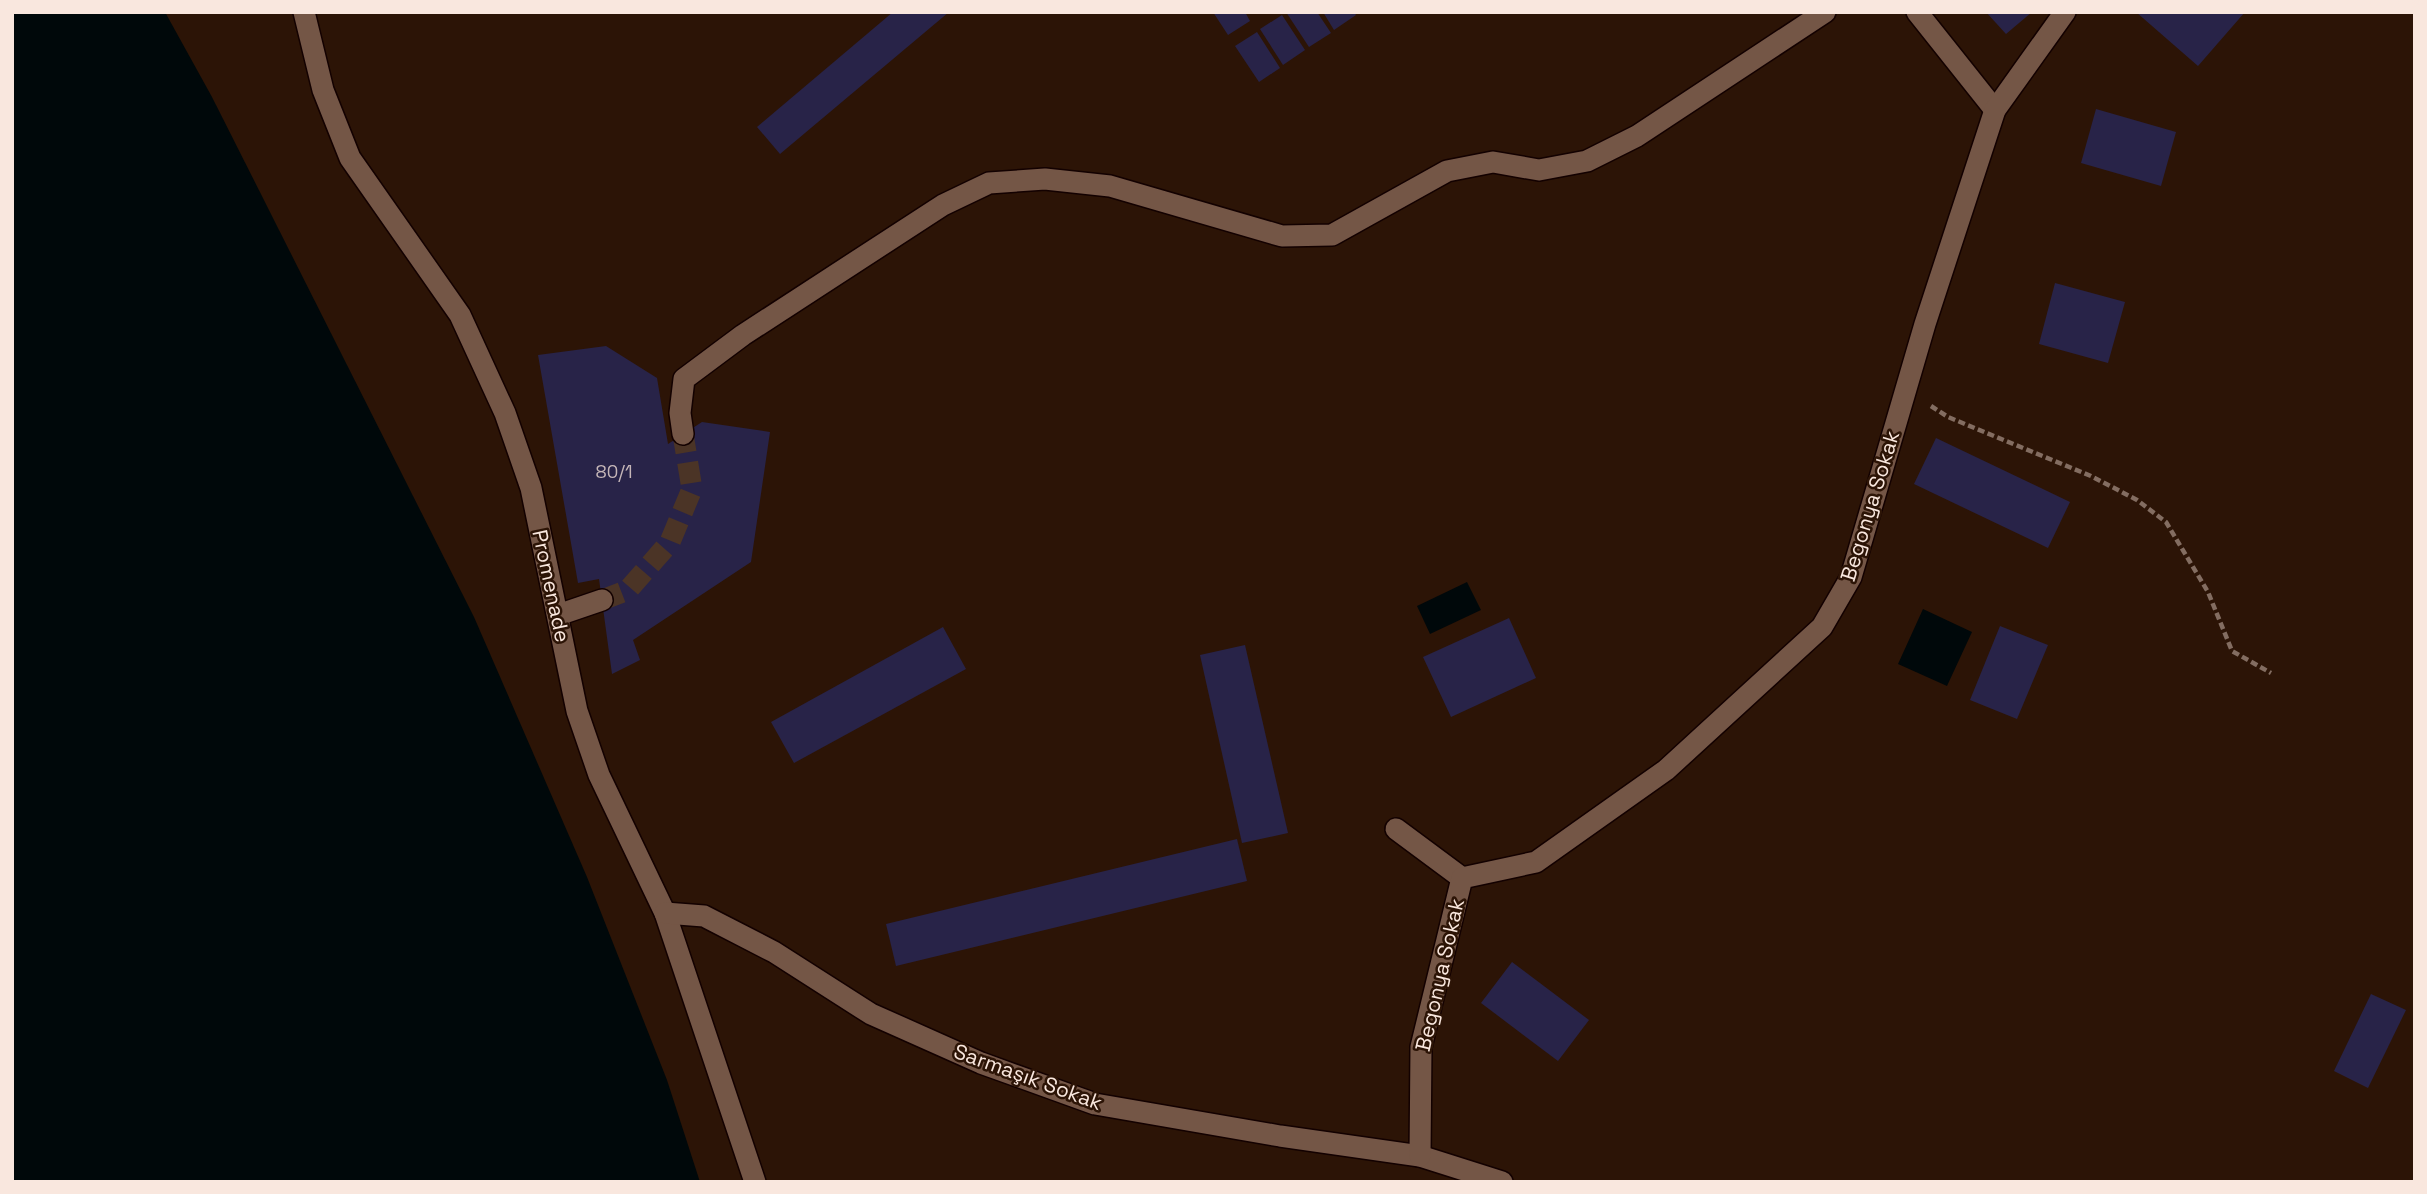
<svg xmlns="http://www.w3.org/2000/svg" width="2427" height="1194" font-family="'Space Grotesk',sans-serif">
	<rect width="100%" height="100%" fill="#2c1406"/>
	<!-- water -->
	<g fill="#00080a">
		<polygon points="12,12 165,12 212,97 474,617 587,877 667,1080 700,1182 12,1182"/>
		<polygon points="1467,582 1481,610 1430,634 1417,606"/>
		<polygon points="1923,609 1972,632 1947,686 1898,664"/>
	</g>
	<!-- building -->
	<g fill="#282348">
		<polygon points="893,12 949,12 780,154 757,127"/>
		<polygon points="1213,12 1245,12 1250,21 1228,35"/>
		<polygon points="1286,12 1317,12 1331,33 1309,47"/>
		<polygon points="1323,12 1354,12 1356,15 1334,30"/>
		<polygon points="1986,12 2032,12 2006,34"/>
		<polygon points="2136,12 2245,12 2198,66"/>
		<polygon points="1282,15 1305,50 1283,65 1260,29"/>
		<polygon points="1257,32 1280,68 1259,82 1235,46"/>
		<polygon points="2096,109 2176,132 2161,186 2081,163"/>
		<polygon points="2055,283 2125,302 2108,363 2039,344"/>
		<polygon points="606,346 657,378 668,444 702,422 770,432 751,562 633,640 640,660 612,674 599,579 578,583 538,355"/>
		<polygon points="1936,438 2070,502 2048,548 1914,484"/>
		<polygon points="1509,618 1536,678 1451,717 1423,657"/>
		<polygon points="2000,626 2048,645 2017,719 1970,700"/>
		<polygon points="943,627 966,669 794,763 771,722"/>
		<polygon points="1245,645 1288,833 1242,843 1200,655"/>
		<polygon points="1237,839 1247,881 896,966 886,924"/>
		<polygon points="1512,962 1589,1020 1558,1061 1481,1003"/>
		<polygon points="2371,994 2406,1010 2368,1088 2334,1071"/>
	</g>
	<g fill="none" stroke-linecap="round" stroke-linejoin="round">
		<!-- street-tunnel -->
		<polyline stroke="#4b3426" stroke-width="21" stroke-dasharray="21 10" stroke-linecap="butt" points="602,600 628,590 670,542 692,489 683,434"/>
		<!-- street casing -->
		<g stroke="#130100" stroke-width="24">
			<g id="street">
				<polyline points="304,12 323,90 350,158 460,315 505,413 531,488 577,711 599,775 665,913 755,1182"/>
				<polyline points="1917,12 1995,110"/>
				<polyline points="683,434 680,413 684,379 743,335 943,205 989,183 1045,179 1110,186 1282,236 1332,235 1447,171 1493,162 1539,170 1587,161 1637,136 1825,12"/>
				<polyline points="558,615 602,600"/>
				<polyline points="1396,829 1462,878"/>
				<polyline points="665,913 704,916 774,952 871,1014 981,1063 1095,1104 1280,1136 1420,1156 1502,1182"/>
				<polyline points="1420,1156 1421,1047 1462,878 1536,862 1666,770 1822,627 1851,577 1925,324 1995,110 2065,12"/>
			</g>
		</g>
		<!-- path -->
		<polyline stroke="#836d61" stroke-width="4.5" stroke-dasharray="7 3.5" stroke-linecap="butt" points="1931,406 1948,417 2091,476 2137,500 2166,522 2208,592 2232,651 2271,673"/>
		<!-- street -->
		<use href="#street" stroke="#745646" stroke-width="21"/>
	</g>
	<g text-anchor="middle" stroke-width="5" stroke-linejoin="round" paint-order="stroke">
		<!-- number labels -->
		<g font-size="18" fill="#c5b6b8">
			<text x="614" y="478">80/1</text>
		</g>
		<!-- street labels -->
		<g font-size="21" fill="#f9e7de" stroke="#2c1406">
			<text transform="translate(1870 506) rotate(-73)" y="7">Begonya Sokak</text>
			<text transform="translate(551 586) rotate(78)" y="7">Promenade</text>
			<text transform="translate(1440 975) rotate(-77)" y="7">Begonya Sokak</text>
			<text transform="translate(1028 1077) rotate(20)" y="7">Sarmaşık Sokak</text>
		</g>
	</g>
	<!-- border -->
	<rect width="2427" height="1194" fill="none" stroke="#f9e7de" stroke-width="28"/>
</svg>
